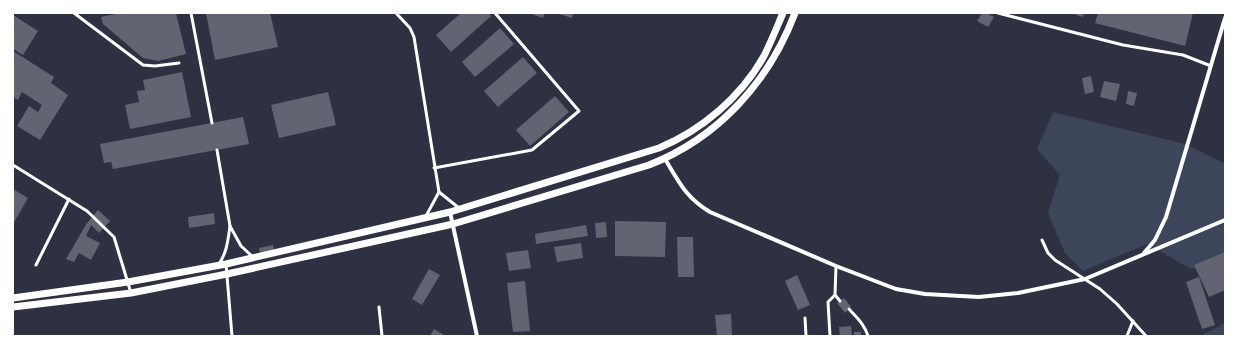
<svg xmlns="http://www.w3.org/2000/svg" width="1238" height="349" font-family="'Space Grotesk',sans-serif">
	<rect width="100%" height="100%" fill="#2d3142"/>
	<!-- green -->
	<g fill="#3c4559">
		<polygon points="1053,112 1185,144 1223,163 1225,161 1225,258 1191,269 1147,244 1083,271 1065,253 1048,213 1060,175 1037,149"/>
		<polygon points="1225,323 1225,336 1200,336"/>
	</g>
	<!-- building -->
	<g fill="#626471">
		<polygon points="120,13 176,13 186,54 158,61 143,58 103,24 101,17"/>
		<polygon points="206,13 270,13 278,47 215,60"/>
		<polygon points="461,13 488,13 491,16 451,52 436,35"/>
		<polygon points="529,13 545,13 543,18"/>
		<polygon points="556,13 573,13 572,18"/>
		<polygon points="982,13 986,13 994,17 988,27 977,21"/>
		<polygon points="1070,13 1084,13 1083,17"/>
		<polygon points="1098,13 1193,13 1185,46 1095,23"/>
		<polygon points="13,15 38,31 23,55 13,49"/>
		<polygon points="500,28 514,44 475,77 462,62"/>
		<polygon points="13,51 54,77 51,83 68,95 40,140 17,126 29,106 38,112 42,105 22,92 18,100 13,97"/>
		<polygon points="523,57 537,73 498,107 484,91"/>
		<polygon points="182,72 191,117 130,129 125,105 139,102 137,91 145,90 143,80"/>
		<polygon points="1091,76 1094,92 1085,94 1082,78"/>
		<polygon points="1104,81 1120,84 1116,101 1100,97"/>
		<polygon points="1128,91 1137,93 1134,106 1126,104"/>
		<polygon points="328,92 336,125 279,138 271,105"/>
		<polygon points="555,96 569,112 530,146 516,130"/>
		<polygon points="243,117 249,144 113,169 111,162 104,163 100,144"/>
		<polygon points="13,189 28,198 13,224"/>
		<polygon points="98,210 110,221 99,233 91,225 86,236 100,243 91,260 79,253 74,262 66,259 87,223"/>
		<polygon points="214,213 215,224 189,228 188,217"/>
		<polygon points="615,221 666,222 665,257 615,256"/>
		<polygon points="606,222 607,237 596,238 595,223"/>
		<polygon points="586,225 588,236 536,244 535,234"/>
		<polygon points="677,237 693,237 694,277 678,277"/>
		<polygon points="581,243 583,258 557,262 554,247"/>
		<polygon points="273,245 274,250 260,253 259,248"/>
		<polygon points="528,250 531,268 509,271 506,253"/>
		<polygon points="1225,252 1225,290 1209,297 1194,265"/>
		<polygon points="429,269 440,275 422,305 412,299"/>
		<polygon points="797,275 810,305 798,310 785,281"/>
		<polygon points="1199,277 1215,325 1202,329 1186,282"/>
		<polygon points="525,281 530,331 513,332 507,283"/>
		<polygon points="844,298 851,307 845,313 837,303"/>
		<polygon points="731,314 732,336 717,336 715,315"/>
		<polygon points="851,326 852,336 840,336 839,327"/>
		<polygon points="434,329 446,336 430,336"/>
		<rect x="854" y="332" width="7" height="4"/>
	</g>
	<g fill="none" stroke-linecap="round" stroke-linejoin="round">
		<!-- service -->
		<g stroke="#fff" stroke-width="3">
			<polyline points="74,13 143,65 155,66 179,63"/>
			<polyline points="191,13 212,123"/>
			<polyline points="396,13 410,28 414,37 439,192 426,216"/>
			<polyline points="998,13 1123,45 1183,55 1211,66"/>
			<polyline points="217,150 230,226"/>
			<polyline points="13,165 87,211 114,237 131,293"/>
			<polyline points="434,168 532,150 579,111 495,13"/>
			<polyline points="439,192 459,208"/>
			<polyline points="1042,240 1048,253 1055,260 1100,289 1117,304 1146,336"/>
			<path d="M219 264C227 252 228 240 230 226L241 246 253 257"/>
			<polyline points="226,264 232,336"/>
			<polyline points="36,265 69,199"/>
			<polyline points="835,295 836,266"/>
			<polyline points="379,307 382,336"/>
			<path d="M849 309C857 318 865 325 868 336"/>
			<polyline points="805,318 806,336"/>
			<polyline points="830,336 828,302 835,295 840,301"/>
			<polyline points="1127,336 1133,321"/>
		</g>
		<!-- minor -->
		<g stroke="#fff" stroke-width="4">
			<path d="M665 159C679 182 686 198 710 212L836 266 896 289 925 294 979 297 1018 293 1085 279 1225 220"/>
			<polyline points="450,212 477,336"/>
			<polyline points="1144,253 1155,240 1166,217 1225,18"/>
		</g>
		<!-- tertiary -->
		<g stroke="#fff" stroke-width="7">
			<path d="M13 298 128 282 226 264 450 212 659 148C702 130 741 97 764 56 771 42 777 27 783 13"/>
			<path d="M13 307 131 293 227 274 453 224 649 165C718 138 769 82 795 13"/>
		</g>
	</g>
	<!-- border -->
	<rect width="1238" height="349" fill="none" stroke="#ffffff" stroke-width="28"/>
</svg>
